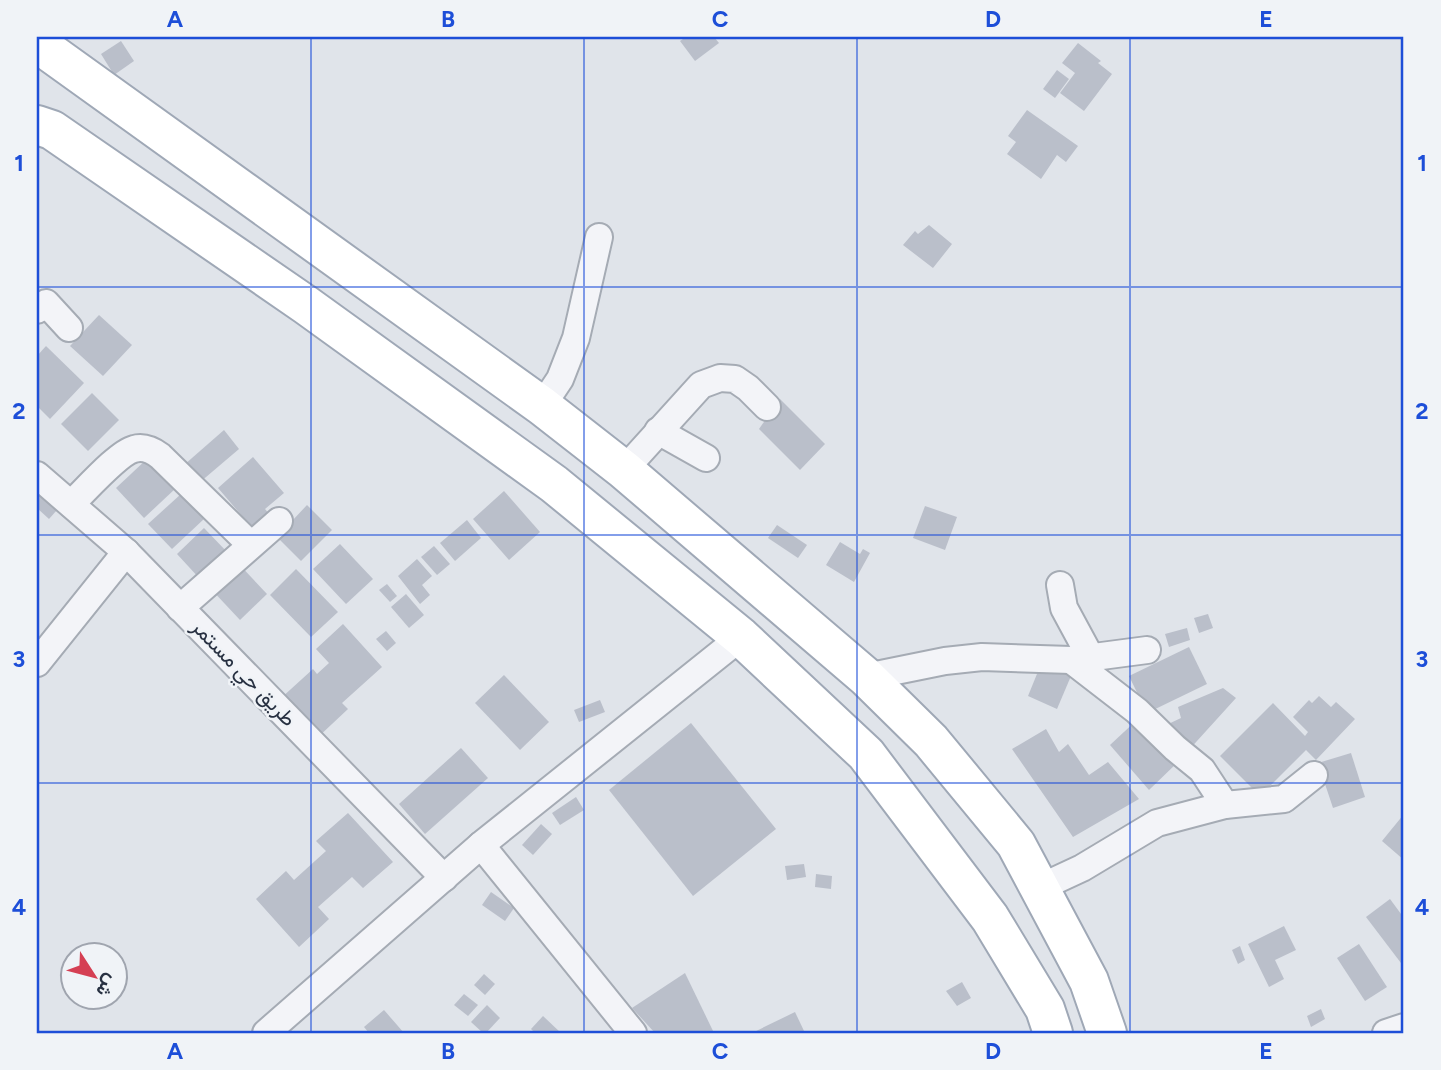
<svg xmlns="http://www.w3.org/2000/svg" width="1441" height="1070" font-family="Figtree,Vazirmatn,sans-serif">
	<rect width="100%" height="100%" fill="#e0e4ea"/>
	<!-- building -->
	<g fill="#babfca">
		<polygon points="686,37 714,37 719,43 695,61 680,41"/>
		<polygon points="121,41 134,61 114,75 101,54"/>
		<polygon points="1078,43 1101,61 1098,63 1112,74 1084,111 1060,93 1075,73 1062,63"/>
		<polygon points="1057,70 1069,79 1055,98 1043,89"/>
		<polygon points="1027,110 1078,146 1066,162 1057,155 1041,179 1007,154 1016,142 1008,136"/>
		<polygon points="929,225 952,244 933,268 903,245 915,231 918,234"/>
		<polygon points="99,315 132,345 103,376 70,346"/>
		<polygon points="46,346 84,383 50,419 37,406 37,356"/>
		<polygon points="92,393 119,420 88,451 61,424"/>
		<polygon points="780,399 825,444 800,470 759,429"/>
		<polygon points="224,430 239,449 199,483 184,465"/>
		<polygon points="253,457 284,493 265,509 271,516 255,531 218,488"/>
		<polygon points="148,458 176,488 144,518 116,488"/>
		<polygon points="504,491 540,532 509,560 473,519"/>
		<polygon points="37,492 57,510 49,519 37,508"/>
		<polygon points="181,494 205,518 172,549 148,524"/>
		<polygon points="307,505 332,530 301,561 277,537"/>
		<polygon points="925,506 957,517 945,550 913,538"/>
		<polygon points="467,520 481,538 455,561 440,543"/>
		<polygon points="777,525 807,545 798,558 768,538"/>
		<polygon points="204,528 228,553 200,579 177,554"/>
		<polygon points="840,542 860,554 863,549 870,553 854,582 826,565"/>
		<polygon points="340,544 373,579 346,604 313,569"/>
		<polygon points="434,546 450,564 437,575 421,557"/>
		<polygon points="417,559 432,576 422,585 430,595 420,604 398,576"/>
		<polygon points="237,562 267,594 240,620 210,588"/>
		<polygon points="296,569 338,612 311,637 270,595"/>
		<polygon points="387,584 397,596 390,602 379,590"/>
		<polygon points="406,594 424,615 409,628 391,607"/>
		<polygon points="1208,614 1213,628 1199,633 1194,618"/>
		<polygon points="343,624 382,667 342,703 348,709 316,739 280,699 313,669 317,674 329,663 316,649"/>
		<polygon points="1187,628 1190,640 1169,647 1165,634"/>
		<polygon points="386,631 396,643 387,651 376,639"/>
		<polygon points="1189,647 1207,684 1147,713 1129,676"/>
		<polygon points="1041,664 1071,676 1057,709 1028,696"/>
		<polygon points="504,675 549,722 520,750 475,703"/>
		<polygon points="1223,688 1236,698 1187,752 1162,727 1181,718 1178,707"/>
		<polygon points="1319,696 1331,707 1336,702 1355,719 1316,760 1306,750 1260,796 1220,756 1273,703 1305,736 1308,732 1293,717 1309,700 1312,703"/>
		<polygon points="600,700 605,712 579,722 574,710"/>
		<polygon points="1139,718 1179,761 1149,790 1110,745"/>
		<polygon points="691,723 776,829 693,896 609,790"/>
		<polygon points="1046,729 1059,752 1068,744 1089,775 1108,762 1139,799 1073,837 1012,749"/>
		<polygon points="461,748 488,778 425,834 399,804"/>
		<polygon points="1351,753 1365,797 1333,808 1318,763"/>
		<polygon points="576,797 584,810 560,825 552,813"/>
		<polygon points="348,813 393,862 363,888 352,877 318,907 329,919 299,947 256,899 286,871 294,880 326,851 316,841"/>
		<polygon points="1404,814 1404,860 1382,841"/>
		<polygon points="541,824 552,834 533,855 522,845"/>
		<polygon points="804,864 806,877 787,880 785,866"/>
		<polygon points="816,874 832,876 831,889 815,887"/>
		<polygon points="491,892 514,908 505,921 482,905"/>
		<polygon points="1390,899 1404,918 1404,967 1366,917"/>
		<polygon points="1284,926 1296,950 1275,960 1284,979 1269,987 1248,944"/>
		<polygon points="1359,944 1387,987 1365,1001 1337,958"/>
		<polygon points="1240,946 1245,960 1238,964 1232,950"/>
		<polygon points="685,973 714,1033 655,1033 632,1008"/>
		<polygon points="484,974 495,984 485,995 474,985"/>
		<polygon points="962,982 971,998 957,1006 946,991"/>
		<polygon points="464,994 478,1005 468,1016 454,1005"/>
		<polygon points="487,1005 500,1018 486,1033 483,1033 471,1022"/>
		<polygon points="1321,1009 1325,1019 1311,1027 1307,1016"/>
		<polygon points="384,1010 404,1033 369,1033 364,1027"/>
		<polygon points="795,1012 805,1033 752,1033"/>
		<polygon points="543,1016 561,1033 535,1033 531,1029"/>
	</g>
	<g fill="none" stroke-linecap="round" stroke-linejoin="round">
		<!-- street casing -->
		<g stroke="#a5abb4" stroke-width="30">
			<g id="street">
				<polyline points="37,310 46,303 69,328"/>
				<polyline points="542,406 560,379 576,338 599,237"/>
				<polyline points="658,431 706,458"/>
				<polyline points="624,470 701,385 720,378 735,379 748,388 767,407"/>
				<polyline points="37,475 126,552 444,878"/>
				<path d="M71 504C85 491 118 453 134 449 144 446 152 450 160 456L251 545"/>
				<polyline points="1060,585 1064,608 1091,658"/>
				<polyline points="180,608 279,521"/>
				<polyline points="1071,660 1137,711 1175,748 1202,770 1225,805"/>
				<polyline points="37,663 126,552"/>
				<polyline points="866,677 945,661 982,657 1071,660 1147,650"/>
				<polyline points="481,845 633,1033"/>
				<polyline points="1039,888 1082,868 1157,823 1225,805 1284,799 1314,775"/>
				<polyline points="266,1033 481,845 741,637"/>
				<polyline points="1386,1033 1404,1027"/>
			</g>
		</g>
		<!-- primary casing -->
		<g stroke="#9fa8b6" stroke-width="42">
			<g id="primary">
				<polyline points="37,43 542,406 624,470 866,677 931,741 1016,844 1089,981 1107,1033"/>
				<polyline points="37,125 52,130 306,305 554,484 741,637 866,754 990,918 1045,1009 1053,1033"/>
			</g>
		</g>
		<!-- street -->
		<use href="#street" stroke="#f3f4f8" stroke-width="26"/>
		<!-- primary -->
		<use href="#primary" stroke="#fff" stroke-width="38"/>
	</g>
	<!-- grid -->
	<path fill="none" stroke="#1d4ed8" stroke-width="2" stroke-opacity="0.55" d="M311 37V1033M584 37V1033M857 37V1033M1130 37V1033M37 287H1404M37 535H1404M37 783H1404"/>
	<g text-anchor="middle" stroke-width="5" stroke-linejoin="round" paint-order="stroke">
		<!-- street labels -->
		<g font-size="21" fill="#283142" stroke="#f0f3f7">
			<text transform="translate(244 673) rotate(46)" y="7">طريق حي مستمر</text>
		</g>
	</g>
	<!-- border -->
	<rect width="1441" height="1070" fill="none" stroke="#f0f3f7" stroke-width="77"/>
	<!-- north arrow -->
	<g transform="translate(94 976) rotate(126)"><circle r="33" fill="#f0f3f7" stroke="#a0a5af" stroke-width="2"/>
	<path d="M0-5L12 26L0 18L-12 26Z" fill="#d53f53"/>
	<text y="-10" font-size="19" font-weight="bold" text-anchor="middle" fill="#283142">ش</text>
	</g>
	<rect x="38" y="38" width="1364" height="994" fill="none" stroke="#1d4ed8" stroke-width="2.5"/>
	<g font-size="23" text-anchor="middle" font-weight="bold" fill="#1d4ed8">
		<text x="175" y="27">A</text>
		<text x="448" y="27">B</text>
		<text x="720" y="27">C</text>
		<text x="993" y="27">D</text>
		<text x="1266" y="27">E</text>
		<text x="19" y="171">1</text>
		<text x="1422" y="171">1</text>
		<text x="19" y="419">2</text>
		<text x="1422" y="419">2</text>
		<text x="19" y="667">3</text>
		<text x="1422" y="667">3</text>
		<text x="19" y="915">4</text>
		<text x="1422" y="915">4</text>
		<text x="175" y="1059">A</text>
		<text x="448" y="1059">B</text>
		<text x="720" y="1059">C</text>
		<text x="993" y="1059">D</text>
		<text x="1266" y="1059">E</text>
	</g>
</svg>
